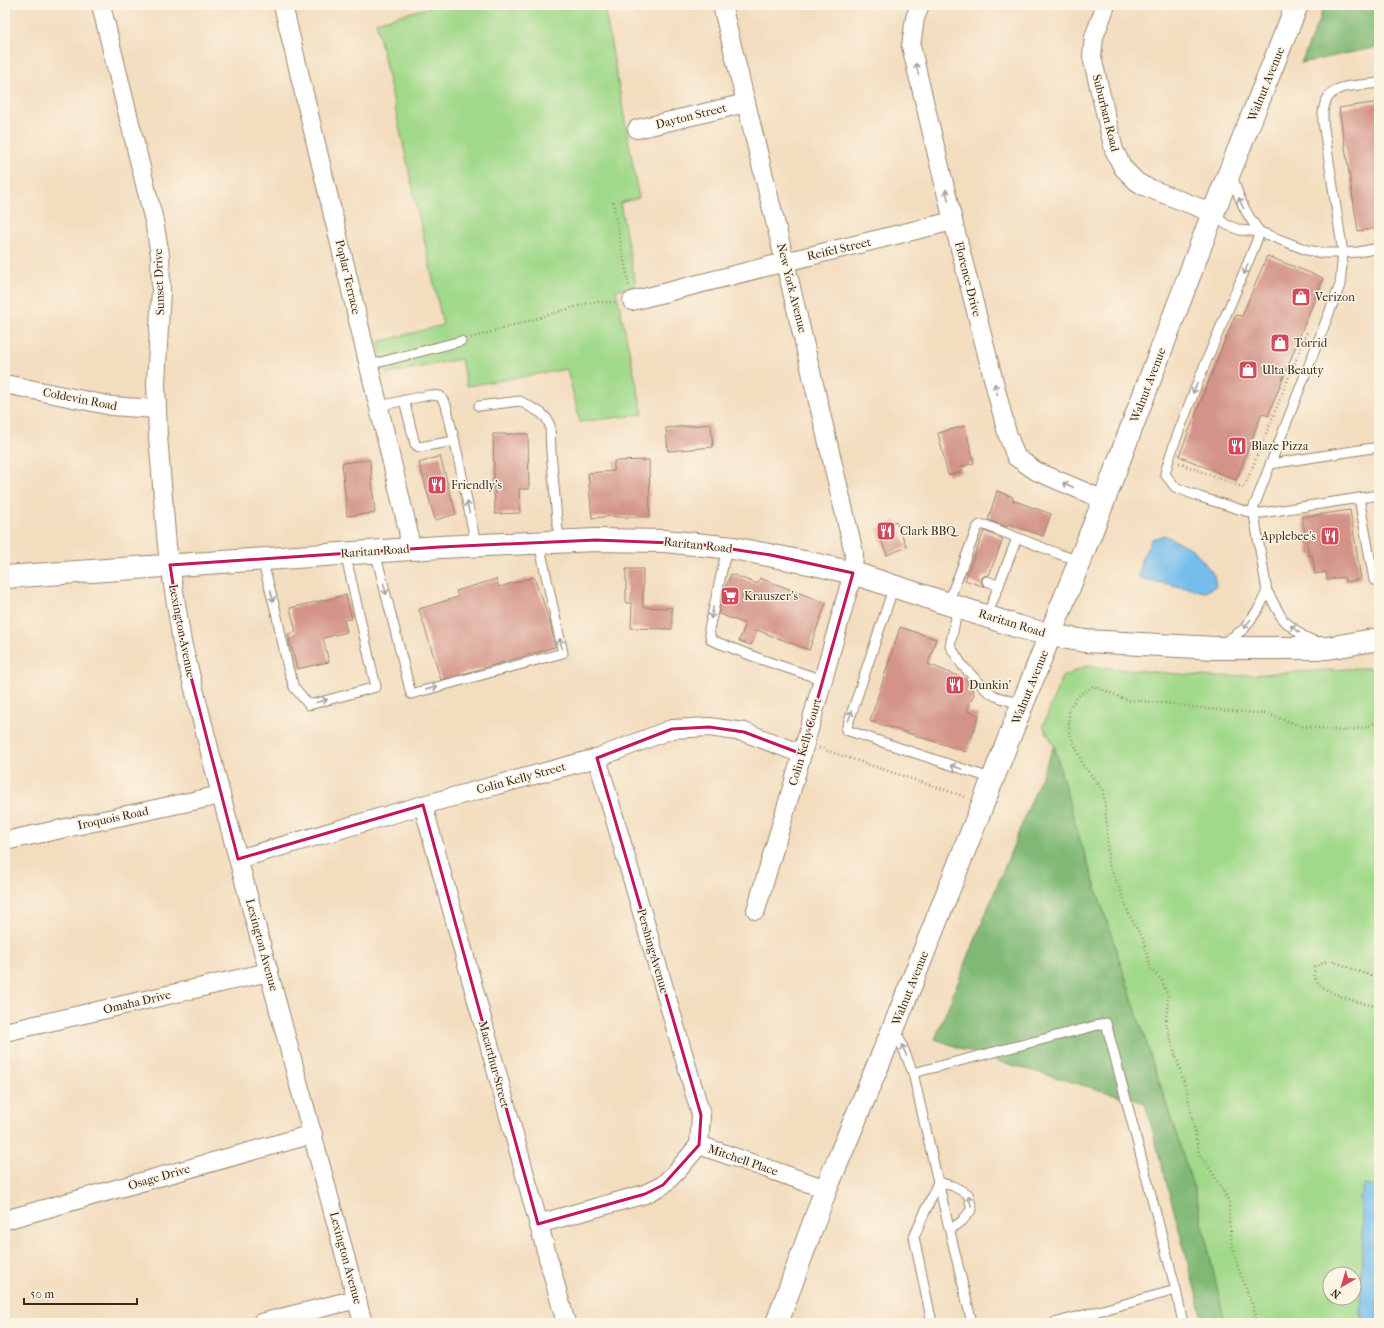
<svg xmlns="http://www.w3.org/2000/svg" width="1384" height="1328" font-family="'IM FELL French Canon',serif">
	<rect width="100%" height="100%" fill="#fcf5e5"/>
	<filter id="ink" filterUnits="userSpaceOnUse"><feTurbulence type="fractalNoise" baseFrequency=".025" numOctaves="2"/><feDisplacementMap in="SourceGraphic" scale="8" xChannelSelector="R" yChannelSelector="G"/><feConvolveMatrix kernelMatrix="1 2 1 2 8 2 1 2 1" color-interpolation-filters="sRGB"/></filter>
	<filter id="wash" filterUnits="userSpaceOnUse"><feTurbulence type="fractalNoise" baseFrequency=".012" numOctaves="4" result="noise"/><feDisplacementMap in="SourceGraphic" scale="16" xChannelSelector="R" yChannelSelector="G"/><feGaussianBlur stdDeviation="0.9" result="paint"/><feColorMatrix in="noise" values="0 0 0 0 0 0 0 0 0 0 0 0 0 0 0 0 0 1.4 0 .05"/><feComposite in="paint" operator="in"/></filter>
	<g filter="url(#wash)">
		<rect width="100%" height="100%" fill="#f3ddbf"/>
		<!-- green -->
		<g fill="#a1d98a" stroke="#6e8254" fill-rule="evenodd">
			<polygon points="437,5 604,5 639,198 620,203 636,286 616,290 643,414 580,422 567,369 467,386 461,359 386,374 378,342 443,325 376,22"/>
			<path d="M1086 666 1214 677 1379 667V1323H1225L1196 1195 1074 821 1054 745 1043 726 1062 677ZM1330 1274H1354V1298H1330Z"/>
		</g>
		<!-- forest -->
		<g fill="#80b976" stroke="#5e724a">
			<polygon points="1325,5 1379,5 1379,47 1301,63"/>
			<polygon points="1054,745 1074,821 1196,1195 1225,1323 1204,1323 1145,1103 984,1057 935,1039"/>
		</g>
		<!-- water -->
		<g fill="#74bdec" stroke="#587485">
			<polygon points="1164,535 1194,550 1214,575 1216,586 1205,592 1139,578 1141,560 1152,539"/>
			<polygon points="1364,1185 1377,1187 1379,1189 1379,1323 1364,1323 1360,1313 1363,1229 1360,1199"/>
		</g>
		<g id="blocks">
			<!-- building -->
			<g fill="#d39388">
				<polygon points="1379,102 1379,228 1358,231 1339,108"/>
				<polygon points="1267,256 1323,278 1268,416 1262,413 1236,480 1179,456 1235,315 1242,316"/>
				<polygon points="711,424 713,447 668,451 666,428"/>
				<polygon points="965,426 974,463 960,467 961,472 948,475 938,433"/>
				<polygon points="493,434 528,434 529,489 519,489 520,513 495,514"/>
				<polygon points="440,456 456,514 435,520 419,463"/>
				<polygon points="370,460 375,513 347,516 342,463"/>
				<polygon points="649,460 650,517 616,517 615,516 592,518 588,473 614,471 614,461"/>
				<polygon points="997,491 1013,497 1012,500 1051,514 1043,536 1008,524 1007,527 988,520"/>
				<polygon points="1350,510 1361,579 1345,582 1344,577 1327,580 1326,572 1315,574 1312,555 1309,555 1302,517"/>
				<polygon points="896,521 907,547 887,555 877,529"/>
				<polygon points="984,531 1003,539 989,575 984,576 981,579 982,584 985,587 965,580"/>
				<polygon points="626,569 643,569 643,607 672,608 672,629 631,628 632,603 626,603"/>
				<polygon points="731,574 758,584 760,578 826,603 809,650 757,630 751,645 739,641 746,624 719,614 722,596"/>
				<polygon points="534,577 540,595 541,595 551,627 555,647 494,665 441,680 419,609 458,597 456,591 496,579 499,587"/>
				<polygon points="346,595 352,619 344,620 347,632 323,638 329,662 297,669 288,634 296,632 290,608"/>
				<polygon points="900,627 936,639 928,664 968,680 974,694 967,711 979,715 967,752 870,721"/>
			</g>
		</g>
	</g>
	<g filter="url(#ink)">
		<use href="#blocks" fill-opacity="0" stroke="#97846e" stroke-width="1"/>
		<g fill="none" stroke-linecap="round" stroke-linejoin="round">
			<!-- lane casing -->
			<g stroke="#97846e" stroke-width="11">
				<g id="lane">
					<path d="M1233 177C1238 198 1246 215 1260 232"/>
					<path d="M1213 213 1225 224 1240 230 1260 232 1307 250 1322 253H1343L1323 122C1321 82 1349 87 1379 83"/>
					<path d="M1260 232C1237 293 1208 352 1186 413 1178 433 1170 453 1165 474L1175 487 1200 497 1255 514 1379 495"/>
					<polyline points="369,365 461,341"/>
					<polyline points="404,400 415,444 419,447 455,441"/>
					<polyline points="379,406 429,395 440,396 446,405 458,456 476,545"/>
					<polyline points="479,406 520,401 541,413 547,419 550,426 551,452 559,542"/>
					<polyline points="1270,464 1379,447"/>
					<polyline points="1359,498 1374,580 1379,579"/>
					<polyline points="727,548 709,629 711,640 763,660 823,680"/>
					<polyline points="375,551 411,694 563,653 539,543"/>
					<polyline points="262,559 276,612 288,668 294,687 309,705 376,687 345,553"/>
					<polyline points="987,581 999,586"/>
					<polyline points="894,586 846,730 993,779"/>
					<polyline points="948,603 977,528 980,525 985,525 1059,554 1080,561"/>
					<polyline points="958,607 950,646 962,665 986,690 995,696 1022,705"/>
					<polyline points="987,616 1017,538"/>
					<polyline points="1316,642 1303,636 1283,620 1267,591 1253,509 1340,285 1343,253 1358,252 1379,248"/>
					<polyline points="1223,643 1244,629 1259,608 1267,591"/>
					<polyline points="896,1030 913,1073 938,1182 914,1237 932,1323"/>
					<polyline points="913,1073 1106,1023 1176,1290 1183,1323"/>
					<polyline points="950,1230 962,1221 972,1209 968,1194 953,1186 938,1182 972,1323"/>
					<polyline points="1054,1323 1176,1290"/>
				</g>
			</g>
			<!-- street casing -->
			<g stroke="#97846e" stroke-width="20">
				<g id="street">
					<polyline points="101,5 154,221 160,255 161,290 156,383 158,436 167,546 182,642 221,795 363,1323"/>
					<polyline points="283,5 408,530 410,549"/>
					<polyline points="722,5 785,262 854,553 853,573 802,754 756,910"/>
					<polyline points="920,5 915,18 911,46 953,221 1007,433 1016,457 1036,471 1104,500"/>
					<polyline points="1106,5 1094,37 1092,57 1114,150 1123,168 1137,182 1146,187 1213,213"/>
					<polyline points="637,129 746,103"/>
					<polyline points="632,301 785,262 953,221"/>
					<polyline points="5,384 112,406 125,407 156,409"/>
					<polyline points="597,758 701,1115 699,1145"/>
					<polyline points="423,805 566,1323"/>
					<polyline points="5,841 221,795"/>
					<polyline points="238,859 423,805 597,758 672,729 709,727 744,732 802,754"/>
					<polyline points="5,1032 269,972"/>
					<polyline points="699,1145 826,1189"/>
					<polyline points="5,1220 313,1134"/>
					<polyline points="538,1224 645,1194 663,1185 677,1171 699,1145"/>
					<polyline points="261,1323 357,1299"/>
				</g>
			</g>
			<!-- secondary casing -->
			<g stroke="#97846e" stroke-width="24">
				<g id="secondary">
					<polyline points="5,577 440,547 596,540 665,541 733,548 814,564 853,573 1019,627 1050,635 1085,641 1215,648 1328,648 1379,639"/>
					<polyline points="777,1323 826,1189 894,1027 1050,635 1104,500 1213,213 1297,5"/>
				</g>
			</g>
			<!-- path -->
			<g stroke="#97846e" stroke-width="2.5" stroke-dasharray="1 3" stroke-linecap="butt">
				<polyline points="613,202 629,286"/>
				<polyline points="471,338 581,305 597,302 617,302"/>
				<polyline points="1179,463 1244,488 1307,332"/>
				<polyline points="819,748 966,797"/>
				<path d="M1379 977 1360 972 1333 961 1324 962 1315 967C1315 969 1314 974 1314 976 1318 993 1364 1004 1379 1007"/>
				<polyline points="1256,1323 1256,1315 1238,1267 1232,1243 1229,1220 1229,1202 1215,1177 1199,1153 1187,1092 1166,1024 1168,996 1162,981 1151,969 1143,939 1129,915 1121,891 1108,863 1107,826 1103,790 1083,765 1069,731 1069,709 1078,696 1094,686 1127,700 1167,703 1207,709 1268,714 1301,726 1343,731 1366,727 1379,721"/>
			</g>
			<!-- lane -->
			<use href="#lane" stroke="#fff" stroke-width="9"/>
			<!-- street -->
			<use href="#street" stroke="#fff" stroke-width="18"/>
			<!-- secondary -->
			<use href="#secondary" stroke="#fff" stroke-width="22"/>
		</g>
		<!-- one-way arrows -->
		<defs><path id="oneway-shaft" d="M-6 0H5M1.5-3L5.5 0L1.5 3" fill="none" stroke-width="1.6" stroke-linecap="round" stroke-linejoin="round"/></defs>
		<g stroke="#a79f9a">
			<use href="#oneway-shaft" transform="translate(917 69) rotate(-103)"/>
			<use href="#oneway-shaft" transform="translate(947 195) rotate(-103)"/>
			<use href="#oneway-shaft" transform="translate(1241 203) rotate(-114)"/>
			<use href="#oneway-shaft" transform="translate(1246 269) rotate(111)"/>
			<use href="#oneway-shaft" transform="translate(1195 388) rotate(112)"/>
			<use href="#oneway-shaft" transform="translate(996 389) rotate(-104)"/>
			<use href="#oneway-shaft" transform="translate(1068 485) rotate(-157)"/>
			<use href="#oneway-shaft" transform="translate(468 507) rotate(-101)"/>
			<use href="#oneway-shaft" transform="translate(385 589) rotate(76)"/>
			<use href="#oneway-shaft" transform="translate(272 596) rotate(75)"/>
			<use href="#oneway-shaft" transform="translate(712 613) rotate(102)"/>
			<use href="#oneway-shaft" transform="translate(1247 624) rotate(128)"/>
			<use href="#oneway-shaft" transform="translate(1295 629) rotate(-141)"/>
			<use href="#oneway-shaft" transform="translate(561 644) rotate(-103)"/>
			<use href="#oneway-shaft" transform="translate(432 688) rotate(-15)"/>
			<use href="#oneway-shaft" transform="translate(322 701) rotate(-15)"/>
			<use href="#oneway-shaft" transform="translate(850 716) rotate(-71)"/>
			<use href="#oneway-shaft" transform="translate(956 767) rotate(-161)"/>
			<use href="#oneway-shaft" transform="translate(904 1050) rotate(-113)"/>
			<use href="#oneway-shaft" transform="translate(970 1201) rotate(-103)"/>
		</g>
	</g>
	<!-- marked area -->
	<path fill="none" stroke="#c2185b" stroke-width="3" stroke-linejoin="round" d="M596 540 698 544 771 555 853 573 802 754 744 732 709 727 672 729 597 758 701 1115 699 1145 663 1185 645 1194 538 1224 423 805 238 859 182 642 170 565 440 547Z"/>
	<!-- icons -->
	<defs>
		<g id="shop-square" transform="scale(1)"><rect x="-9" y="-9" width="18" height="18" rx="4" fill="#d1495b" stroke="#fcf5e5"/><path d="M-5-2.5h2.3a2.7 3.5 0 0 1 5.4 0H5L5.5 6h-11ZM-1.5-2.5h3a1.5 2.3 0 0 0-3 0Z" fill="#fff"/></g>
		<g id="restaurant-square" transform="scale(1)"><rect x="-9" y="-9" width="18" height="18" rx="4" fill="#d1495b" stroke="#fcf5e5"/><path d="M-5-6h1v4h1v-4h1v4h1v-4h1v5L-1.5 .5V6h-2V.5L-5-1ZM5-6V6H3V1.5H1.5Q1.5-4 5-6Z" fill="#fff"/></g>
		<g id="supermarket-square" transform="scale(1)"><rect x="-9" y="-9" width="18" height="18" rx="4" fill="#d1495b" stroke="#fcf5e5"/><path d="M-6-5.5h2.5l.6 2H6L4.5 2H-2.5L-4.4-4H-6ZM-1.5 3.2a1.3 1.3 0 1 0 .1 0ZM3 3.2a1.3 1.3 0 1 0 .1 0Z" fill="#fff"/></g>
	</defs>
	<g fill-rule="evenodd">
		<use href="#shop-square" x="1301" y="297"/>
		<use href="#shop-square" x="1280" y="343"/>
		<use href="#shop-square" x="1248" y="370"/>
		<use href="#restaurant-square" x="1237" y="446"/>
		<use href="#restaurant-square" x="437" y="485"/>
		<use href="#restaurant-square" x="886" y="531"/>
		<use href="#restaurant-square" x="1330" y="536"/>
		<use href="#supermarket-square" x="730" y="596"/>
		<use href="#restaurant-square" x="955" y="685"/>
	</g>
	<g text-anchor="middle" stroke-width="3" stroke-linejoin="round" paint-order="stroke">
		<!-- street labels -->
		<g font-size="12" fill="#3b2a1e" stroke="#fcf5e5">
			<text transform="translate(1266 84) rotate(-68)" y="4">Walnut Avenue</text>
			<text transform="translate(1106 113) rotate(76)" y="4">Suburban Road</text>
			<text transform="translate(691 116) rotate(-14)" y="4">Dayton Street</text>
			<text transform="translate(839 249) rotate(-13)" y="4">Reifel Street</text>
			<text transform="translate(348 277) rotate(77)" y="4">Poplar Terrace</text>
			<text transform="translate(968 279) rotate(76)" y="4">Florence Drive</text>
			<text transform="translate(159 282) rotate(-92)" y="4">Sunset Drive</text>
			<text transform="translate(792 288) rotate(76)" y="4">New York Avenue</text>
			<text transform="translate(1148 385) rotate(-69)" y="4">Walnut Avenue</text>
			<text transform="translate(80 399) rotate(11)" y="4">Coldevin Road</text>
			<text transform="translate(698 545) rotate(6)" y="4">Raritan Road</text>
			<text transform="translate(375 551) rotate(-4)" y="4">Raritan Road</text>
			<text transform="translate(1012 623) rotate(17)" y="4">Raritan Road</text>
			<text transform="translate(182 631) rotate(79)" y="4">Lexington Avenue</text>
			<text transform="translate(1030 687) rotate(-68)" y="4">Walnut Avenue</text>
			<text transform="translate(805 742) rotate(-74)" y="4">Colin Kelly Court</text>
			<text transform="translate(521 778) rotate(-15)" y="4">Colin Kelly Street</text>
			<text transform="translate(113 818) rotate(-12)" y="4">Iroquois Road</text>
			<text transform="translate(262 945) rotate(75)" y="4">Lexington Avenue</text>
			<text transform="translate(653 951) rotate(74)" y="4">Pershing Avenue</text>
			<text transform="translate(910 988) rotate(-68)" y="4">Walnut Avenue</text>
			<text transform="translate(137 1002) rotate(-13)" y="4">Omaha Drive</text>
			<text transform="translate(494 1064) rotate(75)" y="4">Macarthur Street</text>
			<text transform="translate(743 1160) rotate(19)" y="4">Mitchell Place</text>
			<text transform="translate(159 1177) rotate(-16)" y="4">Osage Drive</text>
			<text transform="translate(346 1258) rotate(75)" y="4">Lexington Avenue</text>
		</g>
		<!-- poi labels -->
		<g font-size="12" fill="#3b2a1e" stroke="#fcf5e5" text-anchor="start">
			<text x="1315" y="301">Verizon</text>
			<text x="1294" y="347">Torrid</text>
			<text x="1262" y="374">Ulta Beauty</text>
			<text x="1251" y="450">Blaze Pizza</text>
			<text x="451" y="489">Friendly's</text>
			<text x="900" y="535">Clark BBQ</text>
			<text x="1316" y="540" text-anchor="end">Applebee's</text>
			<text x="744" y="600">Krauszer's</text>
			<text x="969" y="689">Dunkin'</text>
		</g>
	</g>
	<!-- margin -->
	<rect width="1384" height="1328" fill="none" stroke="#fcf5e5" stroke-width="20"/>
	<!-- north arrow -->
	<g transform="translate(1342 1286) rotate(218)"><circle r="19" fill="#fcf5e5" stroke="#afa495"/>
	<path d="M0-3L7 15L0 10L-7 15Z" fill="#d1495b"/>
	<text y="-6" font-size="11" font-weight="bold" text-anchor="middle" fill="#3b2a1e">N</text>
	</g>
	<!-- scale -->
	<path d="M24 1298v6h113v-6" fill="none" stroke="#3b2a1e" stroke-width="2"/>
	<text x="30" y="1298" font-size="12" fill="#3b2a1e" stroke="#fcf5e5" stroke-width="3" paint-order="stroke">50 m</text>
</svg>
